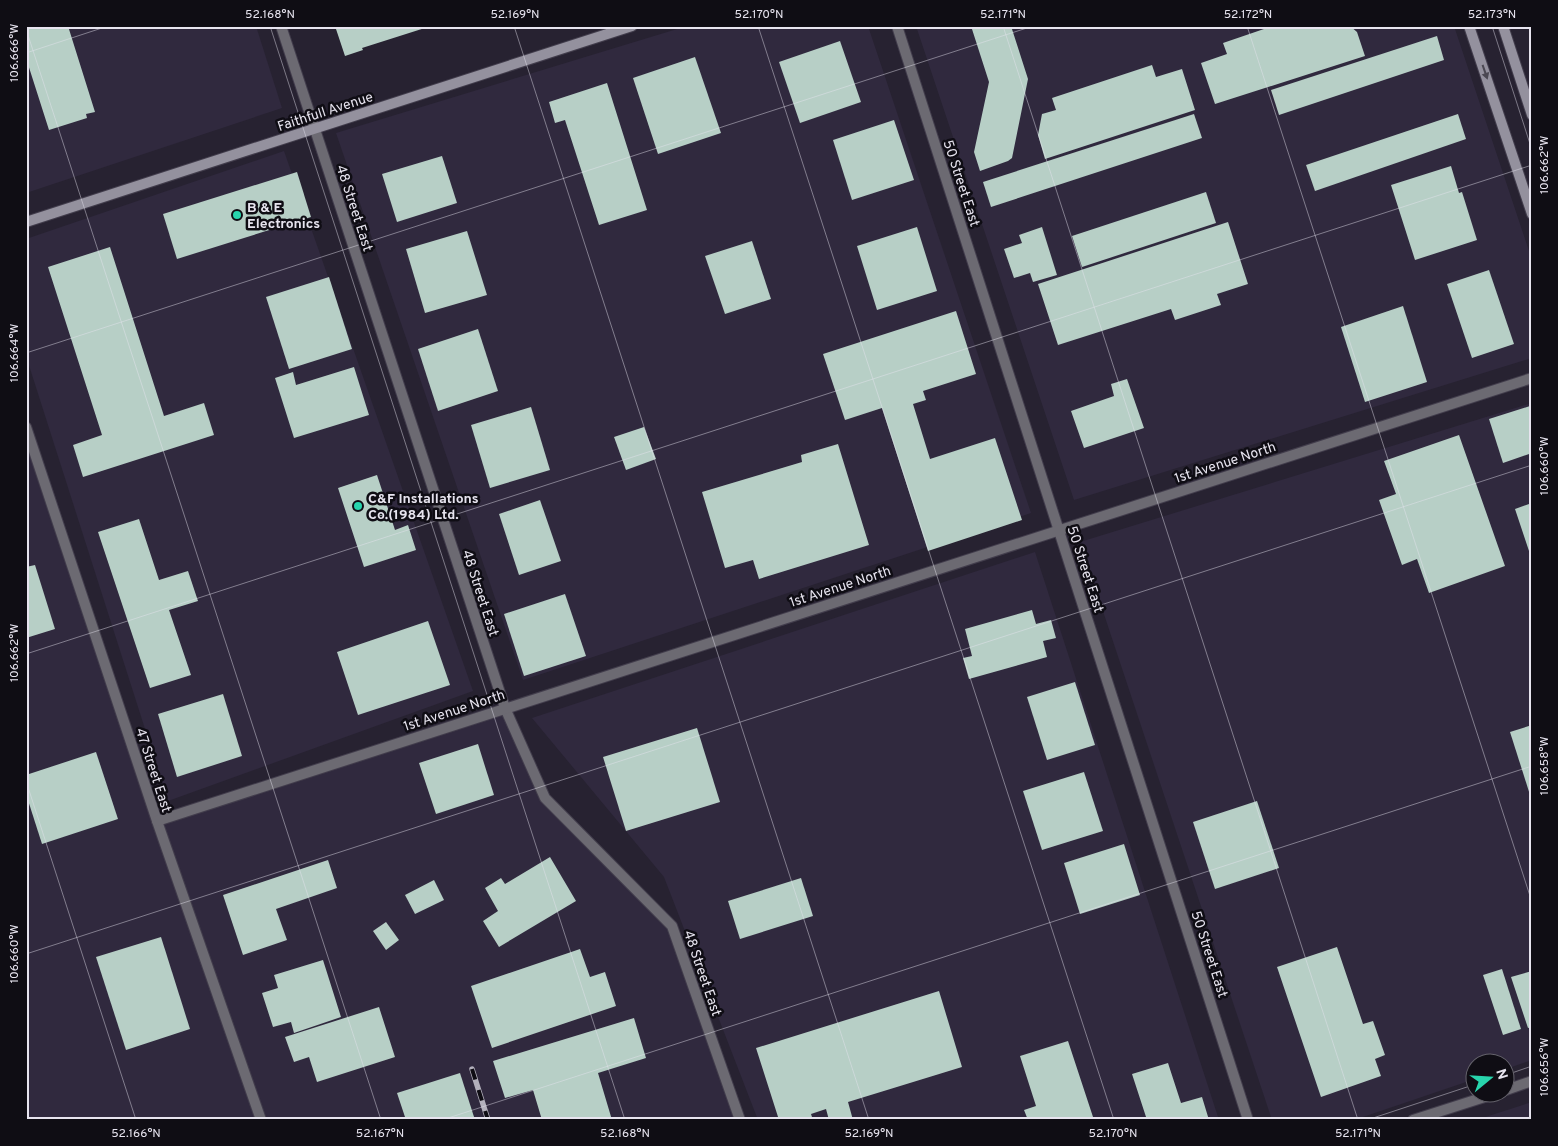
<svg xmlns="http://www.w3.org/2000/svg" width="1558" height="1146" font-family="Overpass,sans-serif">
	<rect width="100%" height="100%" fill="#272231"/>
	<!-- built -->
	<g fill="#30293e">
		<polygon points="26,26 256,26 282,108 26,193"/>
		<polygon points="687,26 868,26 1031,513 523,680 336,133"/>
		<polygon points="916,26 1454,26 1532,260 1532,358 1074,500"/>
		<polygon points="284,151 473,691 168,801 26,356 26,239"/>
		<polygon points="1532,403 1532,1060 1506,1069 1506,1064 1476,1064 1475,1079 1354,1120 1272,1120 1080,542"/>
		<polygon points="26,427 157,821 505,708 545,798 672,926 740,1120 26,1120"/>
		<polygon points="1035,552 1219,1120 758,1120 664,877 532,718"/>
		<polygon points="1532,1102 1532,1120 1476,1120"/>
	</g>
	<!-- building -->
	<g fill="#b7cfc6">
		<polygon points="26,26 68,26 95,112 86,114 87,118 49,130 26,58"/>
		<polygon points="335,26 428,26 428,27 362,48 363,50 345,56"/>
		<polygon points="971,26 1011,26 1028,79 1012,158 1008,161 980,171 974,152 989,82"/>
		<polygon points="1273,26 1350,26 1357,32 1365,56 1215,104 1201,63 1227,54 1223,43"/>
		<polygon points="1437,36 1444,60 1279,115 1271,90"/>
		<polygon points="840,41 861,102 800,123 779,62"/>
		<polygon points="695,57 721,133 658,154 633,78"/>
		<polygon points="1152,65 1156,77 1182,69 1195,110 1045,159 1038,135 1042,114 1056,110 1052,98"/>
		<polygon points="607,83 647,210 599,225 565,120 555,123 549,102"/>
		<polygon points="1194,114 1202,138 991,207 983,182"/>
		<polygon points="1458,114 1466,139 1315,191 1306,165"/>
		<polygon points="894,120 914,180 852,200 833,140"/>
		<polygon points="442,156 457,203 397,222 382,174"/>
		<polygon points="1451,166 1459,193 1462,192 1477,240 1415,260 1391,185"/>
		<polygon points="297,172 311,217 177,259 163,214"/>
		<polygon points="1206,192 1216,223 1082,267 1072,236"/>
		<polygon points="1228,222 1248,284 1217,294 1221,305 1175,320 1171,309 1058,345 1038,284"/>
		<polygon points="917,227 937,291 877,310 857,246"/>
		<polygon points="1042,227 1057,275 1033,282 1030,273 1014,278 1004,249 1022,243 1019,235"/>
		<polygon points="467,231 487,295 425,313 406,249"/>
		<polygon points="752,241 771,299 725,314 705,256"/>
		<polygon points="110,247 164,416 204,403 214,435 83,477 73,445 102,435 48,267"/>
		<polygon points="1489,270 1514,344 1472,358 1447,284"/>
		<polygon points="329,277 352,349 289,369 266,297"/>
		<polygon points="1403,306 1427,382 1365,402 1341,327"/>
		<polygon points="956,311 976,374 923,391 926,400 913,404 930,459 995,438 1022,520 928,551 882,408 845,420 823,354"/>
		<polygon points="478,329 498,391 438,411 418,349"/>
		<polygon points="354,367 369,415 294,438 275,378 293,372 296,385"/>
		<polygon points="1127,379 1144,428 1084,448 1071,411 1114,396 1111,384"/>
		<polygon points="1530,406 1532,412 1532,453 1503,463 1489,419"/>
		<polygon points="531,407 550,470 490,488 471,425"/>
		<polygon points="644,427 656,459 626,470 614,437"/>
		<polygon points="1459,435 1505,566 1429,593 1417,559 1402,565 1379,500 1396,494 1384,461"/>
		<polygon points="838,444 869,545 759,579 753,560 725,568 702,492 802,462 801,455"/>
		<polygon points="377,475 395,530 408,525 416,550 364,567 338,488"/>
		<polygon points="540,500 561,561 519,575 499,514"/>
		<polygon points="1532,503 1532,557 1531,557 1515,509"/>
		<polygon points="139,519 159,580 188,571 198,601 169,610 191,675 150,688 98,532"/>
		<polygon points="35,565 55,629 26,638 26,567"/>
		<polygon points="565,594 586,656 524,676 504,614"/>
		<polygon points="1032,610 1036,624 1051,620 1056,638 1043,641 1047,657 969,679 963,658 972,656 965,629"/>
		<polygon points="428,621 450,685 358,715 337,652"/>
		<polygon points="1075,682 1095,745 1047,760 1027,697"/>
		<polygon points="223,694 242,756 177,777 158,714"/>
		<polygon points="1532,725 1532,798 1531,798 1510,732"/>
		<polygon points="697,728 720,802 626,831 603,757"/>
		<polygon points="478,744 494,795 436,814 419,763"/>
		<polygon points="96,752 118,819 42,844 26,794 26,775"/>
		<polygon points="1084,772 1103,831 1042,850 1023,791"/>
		<polygon points="1257,801 1279,868 1215,889 1193,822"/>
		<polygon points="1124,844 1140,895 1080,914 1064,863"/>
		<polygon points="550,857 576,901 499,947 483,921 498,911 485,888 501,878 505,884"/>
		<polygon points="328,860 337,888 276,909 287,940 243,955 223,895"/>
		<polygon points="801,878 813,916 740,939 728,901"/>
		<polygon points="434,880 444,900 415,914 405,895"/>
		<polygon points="386,922 399,940 386,950 373,931"/>
		<polygon points="161,937 190,1029 126,1050 96,957"/>
		<polygon points="1337,947 1363,1024 1373,1021 1385,1055 1375,1059 1381,1076 1321,1097 1277,967"/>
		<polygon points="580,949 590,977 605,972 616,1006 492,1048 471,986"/>
		<polygon points="323,960 341,1017 294,1033 291,1022 273,1027 262,993 278,988 274,975"/>
		<polygon points="1502,969 1521,1029 1503,1035 1483,975"/>
		<polygon points="1532,971 1532,1027 1528,1028 1511,977"/>
		<polygon points="939,991 962,1067 848,1102 853,1120 829,1120 826,1109 811,1114 813,1120 779,1120 756,1048"/>
		<polygon points="379,1007 395,1057 317,1082 309,1057 294,1062 285,1037"/>
		<polygon points="634,1018 646,1058 598,1073 612,1120 542,1120 533,1090 505,1098 493,1061"/>
		<polygon points="1068,1041 1094,1120 1028,1120 1024,1110 1036,1106 1020,1056"/>
		<polygon points="1168,1063 1181,1103 1202,1097 1209,1120 1147,1120 1132,1074"/>
		<polygon points="460,1073 475,1120 406,1120 397,1093"/>
	</g>
	<g fill="none" stroke-linecap="round" stroke-linejoin="round">
		<!-- street casing -->
		<g stroke="#423d4c" stroke-width="12">
			<g id="street">
				<polyline points="281,26 505,708 545,798 672,926 740,1120"/>
				<polyline points="897,26 1248,1120"/>
				<polyline points="26,427 157,821 261,1120"/>
				<polyline points="157,821 1532,378"/>
				<polyline points="1506,1090 1532,1081"/>
				<polyline points="1413,1120 1494,1094"/>
			</g>
		</g>
		<!-- secondary casing -->
		<g stroke="#423d4c" stroke-width="12">
			<g id="secondary">
				<polyline points="1469,26 1532,214"/>
				<polyline points="1503,26 1532,115"/>
				<polyline points="26,222 632,26"/>
			</g>
		</g>
		<!-- street -->
		<use href="#street" stroke="#6c6a72" stroke-width="10"/>
		<!-- secondary -->
		<use href="#secondary" stroke="#94919e" stroke-width="10"/>
		<!-- rail casing -->
		<g stroke="#b3b0bc" stroke-width="5.5">
			<polyline id="rail" points="472,1069 488,1120"/>
		</g>
		<!-- rail -->
		<use href="#rail" stroke="#0f0d14" stroke-width="4" stroke-dasharray="11" stroke-linecap="butt"/>
	</g>
	<!-- one-way arrows -->
	<defs><path id="oneway-solid" d="M-6-.8H1V-3.2L6.5 0L1 3.2V.8H-6Z" transform="scale(1.25)"/></defs>
	<use fill="#4b4852" href="#oneway-solid" transform="translate(1485 72) rotate(71)"/>
	<!-- ticks -->
	<path fill="none" stroke="#e7e4ef" stroke-width="1" stroke-opacity="0.45" d="M270 26 625 1120M514 26 869 1120M758 26 1114 1120M1003 26 1358 1120M1247 26 1532 902M1492 26 1532 150M26 29 381 1120M26 53 108 26M26 353 1033 26M26 654 1532 165M26 781 136 1120M26 954 1532 465M1506 1075 1532 1066M442 1120 1532 766M1367 1120 1476 1084"/>
	<!-- markers -->
	<g fill="#28d5ad" stroke="#0f0d14" stroke-width="2">
		<circle cx="237" cy="215" r="5"/>
		<circle cx="358" cy="506" r="5"/>
	</g>
	<g text-anchor="middle" stroke-width="5" stroke-linejoin="round" paint-order="stroke">
		<!-- street labels -->
		<g font-size="14" fill="#e7e4ef" stroke="#0f0d14">
			<text transform="translate(325 111) rotate(-18)" y="5">Faithfull Avenue</text>
			<text transform="translate(962 183) rotate(72)" y="5">50 Street East</text>
			<text transform="translate(355 208) rotate(72)" y="5">48 Street East</text>
			<text transform="translate(1225 462) rotate(-18)" y="5">1st Avenue North</text>
			<text transform="translate(1086 569) rotate(72)" y="5">50 Street East</text>
			<text transform="translate(840 586) rotate(-18)" y="5">1st Avenue North</text>
			<text transform="translate(481 593) rotate(72)" y="5">48 Street East</text>
			<text transform="translate(454 710) rotate(-18)" y="5">1st Avenue North</text>
			<text transform="translate(154 770) rotate(72)" y="5">47 Street East</text>
			<text transform="translate(1210 954) rotate(72)" y="5">50 Street East</text>
			<text transform="translate(703 973) rotate(71)" y="5">48 Street East</text>
		</g>
		<!-- poi labels -->
		<g font-size="14" font-weight="bold" fill="#e7e4ef" stroke="#0f0d14" text-anchor="start">
			<text x="247" y="212">B &amp; E<tspan x="247" dy="16">Electronics</tspan></text>
			<text x="368" y="503">C&amp;F Installations<tspan x="368" dy="16">Co.(1984) Ltd.</tspan></text>
		</g>
	</g>
	<!-- border -->
	<rect width="1558" height="1146" fill="none" stroke="#0f0d14" stroke-width="55"/>
	<!-- north arrow -->
	<g transform="translate(1490 1078) rotate(72)"><circle r="24" fill="#0f0d14" stroke="#65636c"/>
	<path d="M0-4L9 19L0 12L-9 19Z" fill="#28d5ad"/>
	<text y="-8" font-size="14" font-weight="bold" text-anchor="middle" fill="#e7e4ef">N</text>
	</g>
	<rect x="28" y="28" width="1502" height="1090" fill="none" stroke="#e7e4ef" stroke-width="2"/>
	<g font-size="12" text-anchor="middle" fill="#e7e4ef">
		<text x="270" y="18">52.168°N</text>
		<text x="515" y="18">52.169°N</text>
		<text x="759" y="18">52.170°N</text>
		<text x="1003" y="18">52.171°N</text>
		<text x="1248" y="18">52.172°N</text>
		<text x="1492" y="18">52.173°N</text>
		<text transform="translate(14 53) rotate(-90)" y="4">106.666°W</text>
		<text transform="translate(1544 165) rotate(-90)" y="4">106.662°W</text>
		<text transform="translate(14 353) rotate(-90)" y="4">106.664°W</text>
		<text transform="translate(1544 466) rotate(-90)" y="4">106.660°W</text>
		<text transform="translate(14 653) rotate(-90)" y="4">106.662°W</text>
		<text transform="translate(1544 766) rotate(-90)" y="4">106.658°W</text>
		<text transform="translate(14 954) rotate(-90)" y="4">106.660°W</text>
		<text transform="translate(1544 1067) rotate(-90)" y="4">106.656°W</text>
		<text x="136" y="1137">52.166°N</text>
		<text x="380" y="1137">52.167°N</text>
		<text x="625" y="1137">52.168°N</text>
		<text x="869" y="1137">52.169°N</text>
		<text x="1113" y="1137">52.170°N</text>
		<text x="1358" y="1137">52.171°N</text>
	</g>
</svg>
